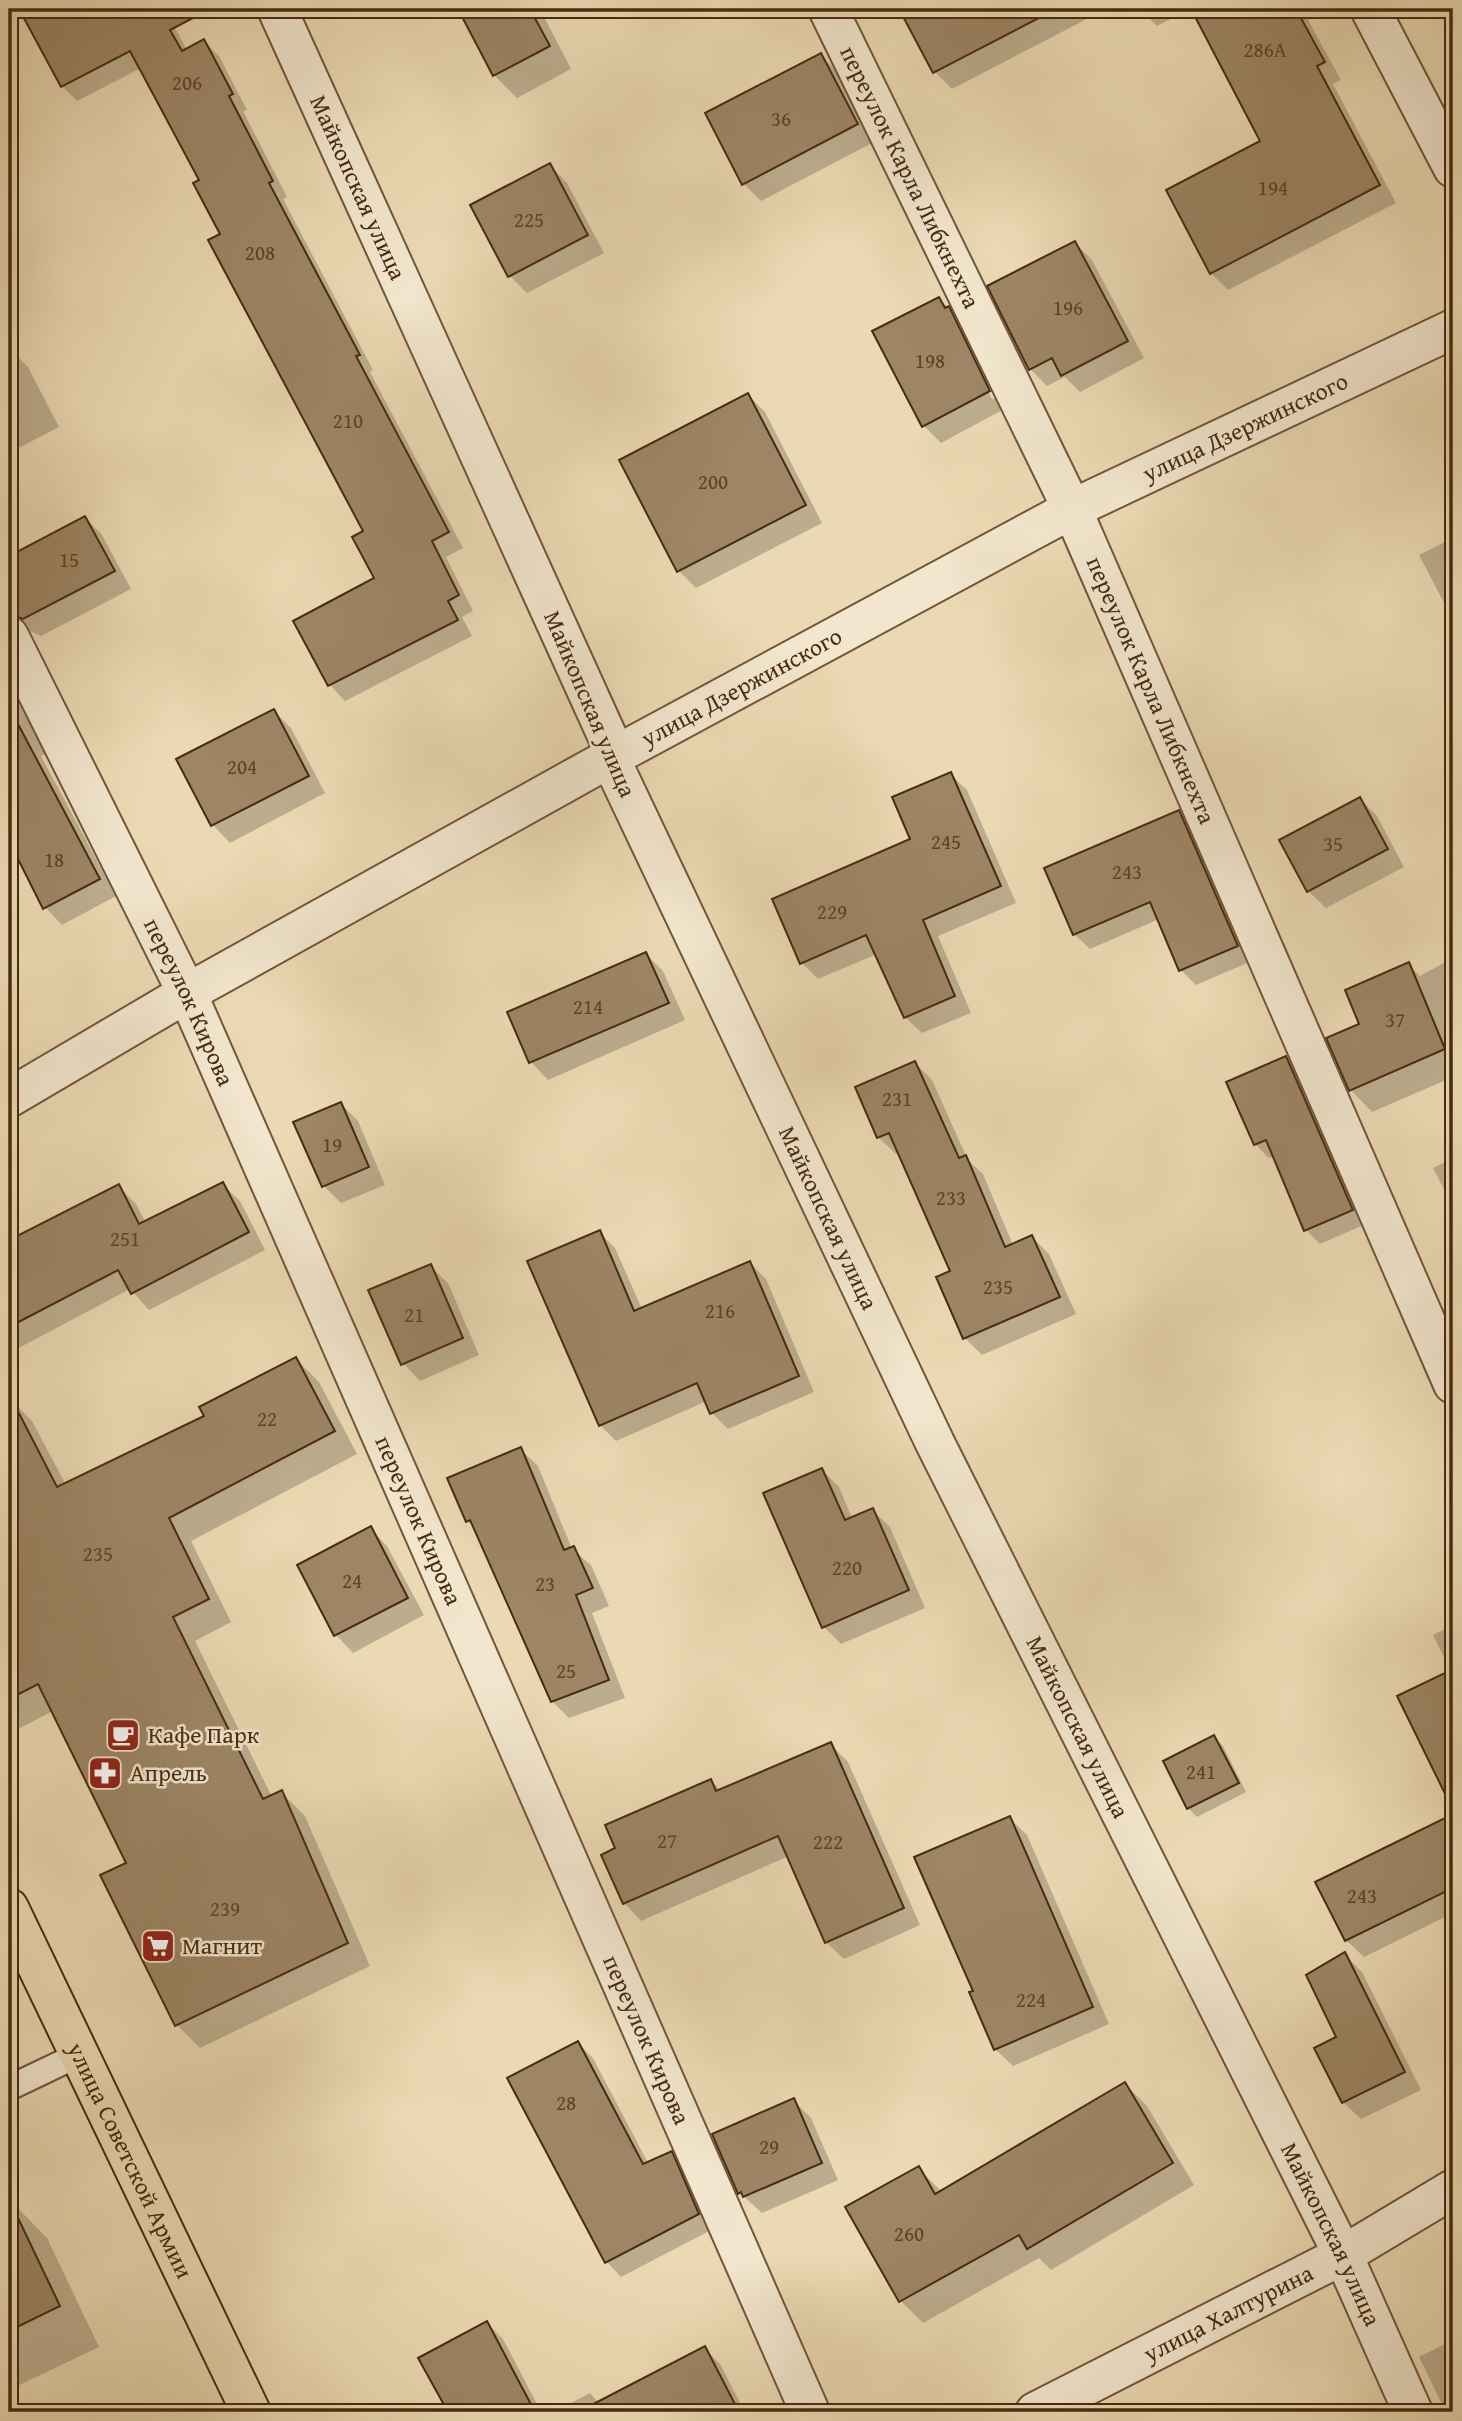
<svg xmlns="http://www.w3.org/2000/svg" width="1462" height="2421" font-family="'Gentium Book Plus',serif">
	<rect width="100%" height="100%" fill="#ebd9b3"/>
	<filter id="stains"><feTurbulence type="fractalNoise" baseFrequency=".00286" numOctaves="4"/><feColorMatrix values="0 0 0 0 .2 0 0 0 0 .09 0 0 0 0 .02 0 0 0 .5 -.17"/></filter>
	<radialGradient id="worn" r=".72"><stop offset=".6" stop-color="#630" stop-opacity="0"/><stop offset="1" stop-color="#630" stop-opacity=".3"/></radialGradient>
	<!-- shadow -->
	<g fill="#0003" fill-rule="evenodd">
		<polygon points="33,9 165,9 187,50 204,41 219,56 247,110 243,111 287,197 283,199 373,370 370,372 463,548 446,557 473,611 462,617 472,636 345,701 330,685 295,621 376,579 366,532 223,234 201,181 141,68 77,101 62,86"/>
		<polygon points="460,9 540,9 571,69 517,98 494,75"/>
		<polygon points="906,9 1106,9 952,89 935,72 902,11"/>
		<polygon points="1140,9 1190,9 1157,26"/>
		<polygon points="1193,9 1302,9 1341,80 1333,84 1396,203 1228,290 1211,273 1262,142"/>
		<polygon points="820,55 838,72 874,142 761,201 744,184"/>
		<polygon points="550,165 567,183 604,253 527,293 510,276"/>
		<polygon points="1075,243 1092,260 1144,358 1080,392 1065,377 1047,386 1030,369"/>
		<path d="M939 299 965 325 1006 408 941 443 924 426ZM949 310 956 316 995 398 992 399Z"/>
		<polygon points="10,349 28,367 59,427 9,453 9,350"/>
		<polygon points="748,395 765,412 822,523 696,588 679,571 621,460"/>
		<polygon points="85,518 102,535 131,589 41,636 30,631 16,634 9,641 9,558"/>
		<polygon points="1453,538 1453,620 1419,555"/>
		<polygon points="9,670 50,752 41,756 116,896 62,925 45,907 9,838"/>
		<polygon points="274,711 291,728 325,793 230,843 213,825 178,760"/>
		<polygon points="950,774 967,790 1016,903 938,936 971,1013 922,1033 905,1017 877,954 818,979 802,963 912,840"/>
		<polygon points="1360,799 1377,816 1404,867 1326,908 1308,891"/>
		<polygon points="1179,812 1194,827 1252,961 1196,985 1181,970 1159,919 1090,949 1074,934"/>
		<polygon points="646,954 663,971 685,1020 548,1080 531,1062"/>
		<polygon points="1453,958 1453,1077 1372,1112 1351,1090 1361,1025 1408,964 1420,976"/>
		<polygon points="1286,1058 1300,1072 1366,1224 1320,1244 1306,1230 1275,1156 1269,1158 1255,1144"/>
		<polygon points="915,1063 932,1080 968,1160 983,1174 1013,1245 1032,1237 1049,1254 1076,1314 982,1355 965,1338 953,1272 899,1153 896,1154 878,1137"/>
		<polygon points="341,1104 358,1121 385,1185 341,1203 324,1186"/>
		<polygon points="1453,1158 1453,1207 1433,1168"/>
		<polygon points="222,1184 240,1201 265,1250 149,1310 130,1289 15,1350 9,1343 9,1241 118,1186 136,1204 146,1223"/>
		<polygon points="599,1232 615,1248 642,1309 750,1263 766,1279 814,1392 728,1429 712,1413 707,1401 616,1441 600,1425"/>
		<polygon points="430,1266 448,1283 479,1355 420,1381 403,1363"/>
		<polygon points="296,1359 319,1382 357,1454 191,1541 231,1622 195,1641 272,1797 281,1792 305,1816 370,1966 200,2048 177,2025 128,1864 53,1711 20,1728 9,1717 9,1398 32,1421 66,1485 206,1417"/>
		<polygon points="520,1449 538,1466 572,1549 591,1565 609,1606 592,1613 625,1698 569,1718 552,1701 476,1529 468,1521"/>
		<polygon points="822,1470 839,1487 852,1518 872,1510 890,1527 925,1608 841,1644 824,1627"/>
		<polygon points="370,1528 387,1546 424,1615 353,1653 336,1635 299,1566"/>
		<polygon points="1453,1625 1453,1767 1443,1771 1451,1672 1433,1635"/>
		<polygon points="1214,1737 1223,1746 1246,1792 1197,1817 1188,1808"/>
		<polygon points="831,1745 848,1762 920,1925 844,1959 826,1942 789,1856 641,1921 624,1903 618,1849 711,1781 721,1791"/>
		<polygon points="1009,1818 1027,1835 1109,2024 1013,2066 995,2049"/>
		<polygon points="1437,1824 1453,1841 1453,1913 1364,1957 1346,1940"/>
		<polygon points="1345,1955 1362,1972 1421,2090 1361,2119 1343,2102 1338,2038"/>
		<polygon points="578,2043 593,2058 648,2163 671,2153 686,2168 713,2229 621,2277 607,2262 509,2079"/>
		<polygon points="1125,2084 1147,2106 1194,2185 1051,2270 1039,2258 923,2323 901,2301 848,2208 919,2169 942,2192"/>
		<polygon points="793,2100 811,2118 838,2180 762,2213 740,2193"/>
		<polygon points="9,2199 47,2238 99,2347 9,2390"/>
		<polygon points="487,2323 503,2339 541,2412 450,2412 421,2359"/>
		<polygon points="1453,2340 1453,2412 1446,2412 1419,2357"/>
		<polygon points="704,2348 720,2364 745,2412 554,2412 590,2393 599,2403"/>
	</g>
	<!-- building -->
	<g fill="#9d8565" stroke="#482b11" stroke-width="2">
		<polygon points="19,9 210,9 170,30 182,51 204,39 233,94 229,96 273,181 269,183 360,355 356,356 449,532 432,541 459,595 448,601 458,620 328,686 293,621 374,578 352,537 363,531 208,240 220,234 193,183 199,180 130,51 61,87"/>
		<polygon points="458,9 530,9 550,46 493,76"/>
		<polygon points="899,9 1056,9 933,73"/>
		<polygon points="1191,9 1296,9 1325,62 1317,66 1380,185 1210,274 1166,190 1260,141"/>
		<polygon points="821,53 858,124 742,185 705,113"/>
		<polygon points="550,163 588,235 508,277 470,205"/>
		<polygon points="1075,241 1128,341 1061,376 1052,358 1029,370 987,286"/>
		<polygon points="939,297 945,308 949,306 990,391 922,427 872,331"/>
		<polygon points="748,393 806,505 677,572 619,460"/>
		<polygon points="85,516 115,571 23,619 9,614 9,556"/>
		<polygon points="9,707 100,879 43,909 9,841"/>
		<polygon points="274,709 309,776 211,826 176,759"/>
		<polygon points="951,772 1001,886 923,920 955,996 904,1018 866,935 800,964 772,899 910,839 892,797"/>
		<polygon points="1360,797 1388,849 1307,892 1279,840"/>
		<polygon points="1179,810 1238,946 1179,971 1150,902 1073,935 1044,868"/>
		<polygon points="646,952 669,1003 529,1063 507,1012"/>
		<polygon points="1409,962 1445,1049 1349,1091 1326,1038 1359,1024 1345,990"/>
		<polygon points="1286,1056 1353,1210 1304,1231 1266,1140 1254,1145 1226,1082"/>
		<polygon points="915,1061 959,1158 966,1155 1005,1247 1032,1235 1060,1297 963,1339 936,1277 950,1271 889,1133 877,1138 855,1087"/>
		<polygon points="341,1102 369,1167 322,1187 293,1122"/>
		<polygon points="223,1182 249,1232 131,1294 118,1270 9,1327 9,1240 119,1184 139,1224"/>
		<polygon points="600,1230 634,1311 750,1261 799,1376 710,1414 697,1383 599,1426 527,1261"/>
		<polygon points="431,1264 463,1338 401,1365 368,1290"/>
		<polygon points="296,1357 335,1431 169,1518 209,1599 173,1617 263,1799 282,1790 348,1943 175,2026 100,1875 126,1863 38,1684 9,1699 9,1394 57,1487 204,1416 199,1407"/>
		<polygon points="521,1447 564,1550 574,1546 593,1588 576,1595 609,1680 551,1702 470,1520 466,1522 447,1478"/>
		<polygon points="822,1468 845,1520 873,1508 909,1590 822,1628 763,1493"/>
		<polygon points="371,1526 408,1598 334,1636 297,1565"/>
		<polygon points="1453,1669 1453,1810 1397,1696"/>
		<polygon points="1214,1735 1239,1783 1187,1809 1163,1761"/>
		<polygon points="831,1742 904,1908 825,1943 778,1836 623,1904 601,1855 615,1848 605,1825 711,1779 716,1791"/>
		<polygon points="1453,1814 1453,1888 1345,1941 1315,1882"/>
		<polygon points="1010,1816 1093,2007 994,2050 969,1992 973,1991 914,1857"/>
		<polygon points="1345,1952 1405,2072 1342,2103 1314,2048 1336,2037 1306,1975"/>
		<polygon points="578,2041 643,2164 672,2151 699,2214 605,2263 507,2078"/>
		<polygon points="1125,2082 1173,2163 1027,2249 1019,2235 899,2302 845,2207 919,2166 935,2194"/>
		<polygon points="794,2098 822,2163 743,2197 741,2192 738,2194 712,2134"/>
		<polygon points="9,2199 60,2306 9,2331"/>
		<polygon points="487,2321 535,2412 448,2412 418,2358"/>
		<polygon points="705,2346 739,2412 578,2412"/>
	</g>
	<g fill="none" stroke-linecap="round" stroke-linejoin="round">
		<!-- service casing -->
		<g stroke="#71563a" stroke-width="28">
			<polyline id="service" points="9,2088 78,2055"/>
		</g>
		<!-- minor casing -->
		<g stroke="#71563a" stroke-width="42">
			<g id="minor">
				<path id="s1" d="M277 9 609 740 610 758 935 1443 1343 2255 1413 2412"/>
				<path id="s2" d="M828 9 1072 509 1453 1384"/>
				<polyline points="1370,9 1453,168"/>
				<path id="s3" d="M9 636 187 993 810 2412"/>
				<path id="s4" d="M9 1098 187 993 610 758 1072 509 1453 329"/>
				<path id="s5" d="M1035 2412 1343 2255 1453 2189"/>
			</g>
		</g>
		<!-- primary casing -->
		<g stroke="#482b11" stroke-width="42">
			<g id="primary">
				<path id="s6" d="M9 1908 251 2412"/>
			</g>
		</g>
		<!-- service -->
		<use href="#service" stroke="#f2e6ce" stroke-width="24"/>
		<!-- minor -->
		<use href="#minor" stroke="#f2e6ce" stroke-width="38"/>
		<!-- primary -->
		<use href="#primary" stroke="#ebd9b3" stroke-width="38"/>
	</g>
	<!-- icons -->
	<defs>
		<g id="cafe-square" transform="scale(1.75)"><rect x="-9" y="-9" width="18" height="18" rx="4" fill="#8f2418" stroke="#f2e6ce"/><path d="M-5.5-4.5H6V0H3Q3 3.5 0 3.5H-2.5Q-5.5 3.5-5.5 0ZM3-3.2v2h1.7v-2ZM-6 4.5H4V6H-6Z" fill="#fff"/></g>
		<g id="pharmacy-square" transform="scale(1.75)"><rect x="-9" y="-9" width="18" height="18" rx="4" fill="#8f2418" stroke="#f2e6ce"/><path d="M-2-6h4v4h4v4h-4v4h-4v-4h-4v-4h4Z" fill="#fff"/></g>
		<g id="supermarket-square" transform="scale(1.75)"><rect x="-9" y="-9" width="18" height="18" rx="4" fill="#8f2418" stroke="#f2e6ce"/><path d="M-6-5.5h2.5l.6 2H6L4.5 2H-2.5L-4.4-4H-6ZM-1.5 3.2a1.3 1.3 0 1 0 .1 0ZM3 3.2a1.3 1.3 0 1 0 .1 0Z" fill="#fff"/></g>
	</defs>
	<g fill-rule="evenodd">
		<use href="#cafe-square" x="123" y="1735"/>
		<use href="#pharmacy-square" x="105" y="1773"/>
		<use href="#supermarket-square" x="158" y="1946"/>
	</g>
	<g text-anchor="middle" stroke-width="5" stroke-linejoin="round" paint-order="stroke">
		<!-- number labels -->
		<g font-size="21" fill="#5d4226">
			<text x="1265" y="57">286А</text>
			<text x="187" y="90">206</text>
			<text x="781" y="126">36</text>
			<text x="1273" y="195">194</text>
			<text x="529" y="227">225</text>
			<text x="260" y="260">208</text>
			<text x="1068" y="315">196</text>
			<text x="930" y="368">198</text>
			<text x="348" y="428">210</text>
			<text x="713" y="489">200</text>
			<text x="69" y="567">15</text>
			<text x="242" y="774">204</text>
			<text x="946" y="849">245</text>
			<text x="1333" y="851">35</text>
			<text x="54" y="867">18</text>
			<text x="1127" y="879">243</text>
			<text x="832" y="919">229</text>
			<text x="588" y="1014">214</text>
			<text x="1395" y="1027">37</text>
			<text x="897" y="1106">231</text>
			<text x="332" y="1152">19</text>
			<text x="951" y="1205">233</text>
			<text x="125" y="1246">251</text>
			<text x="998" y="1294">235</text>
			<text x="720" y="1318">216</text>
			<text x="414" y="1322">21</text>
			<text x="267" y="1426">22</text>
			<text x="98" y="1561">235</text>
			<text x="847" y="1575">220</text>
			<text x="352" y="1588">24</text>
			<text x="545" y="1591">23</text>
			<text x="566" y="1678">25</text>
			<text x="1201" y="1779">241</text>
			<text x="667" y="1848">27</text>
			<text x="828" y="1849">222</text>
			<text x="1362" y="1903">243</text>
			<text x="225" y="1916">239</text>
			<text x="1031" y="2007">224</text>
			<text x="566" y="2110">28</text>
			<text x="769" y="2154">29</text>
			<text x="909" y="2241">260</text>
		</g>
		<!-- street labels -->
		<g font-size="24" fill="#482b11" stroke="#f2e6ce">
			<text dy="8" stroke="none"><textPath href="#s2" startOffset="187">переулок Карла Либкнехта</textPath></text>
			<text dy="8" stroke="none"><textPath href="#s1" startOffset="196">Майкопская улица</textPath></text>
			<text dy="8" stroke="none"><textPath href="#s4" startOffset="1407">улица Дзержинского</textPath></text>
			<text dy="8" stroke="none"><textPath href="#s4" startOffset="840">улица Дзержинского</textPath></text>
			<text dy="8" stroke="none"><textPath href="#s2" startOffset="754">переулок Карла Либкнехта</textPath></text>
			<text transform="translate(590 704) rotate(67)" y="8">Майкопская улица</text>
			<text dy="8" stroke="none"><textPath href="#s3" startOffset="408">переулок Кирова</textPath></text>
			<text dy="8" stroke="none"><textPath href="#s1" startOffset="1330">Майкопская улица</textPath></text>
			<text dy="8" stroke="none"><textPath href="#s3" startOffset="975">переулок Кирова</textPath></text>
			<text dy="8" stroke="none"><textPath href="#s1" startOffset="1897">Майкопская улица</textPath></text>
			<text dy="8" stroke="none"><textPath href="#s3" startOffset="1542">переулок Кирова</textPath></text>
			<text dy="8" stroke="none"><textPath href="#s6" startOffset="280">улица Советской Армии</textPath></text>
			<text dy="8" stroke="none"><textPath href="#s1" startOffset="2464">Майкопская улица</textPath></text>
			<text dy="8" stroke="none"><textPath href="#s5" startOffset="217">улица Халтурина</textPath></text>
		</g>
		<!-- poi labels -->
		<g font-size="24" fill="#482b11" stroke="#f2e6ce" text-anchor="start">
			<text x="148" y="1743">Кафе Парк</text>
			<text x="130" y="1781">Апрель</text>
			<text x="182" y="1954">Магнит</text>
		</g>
	</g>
	<!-- margin -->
	<rect width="1462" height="2421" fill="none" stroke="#ebd9b3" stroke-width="35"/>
	<rect x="10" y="10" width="1441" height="2400" fill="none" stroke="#482b11" stroke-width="3.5"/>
	<rect x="18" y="18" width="1427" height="2386" fill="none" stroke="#482b11" stroke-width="2"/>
	<rect width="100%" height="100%" filter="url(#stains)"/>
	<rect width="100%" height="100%" fill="url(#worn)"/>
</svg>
